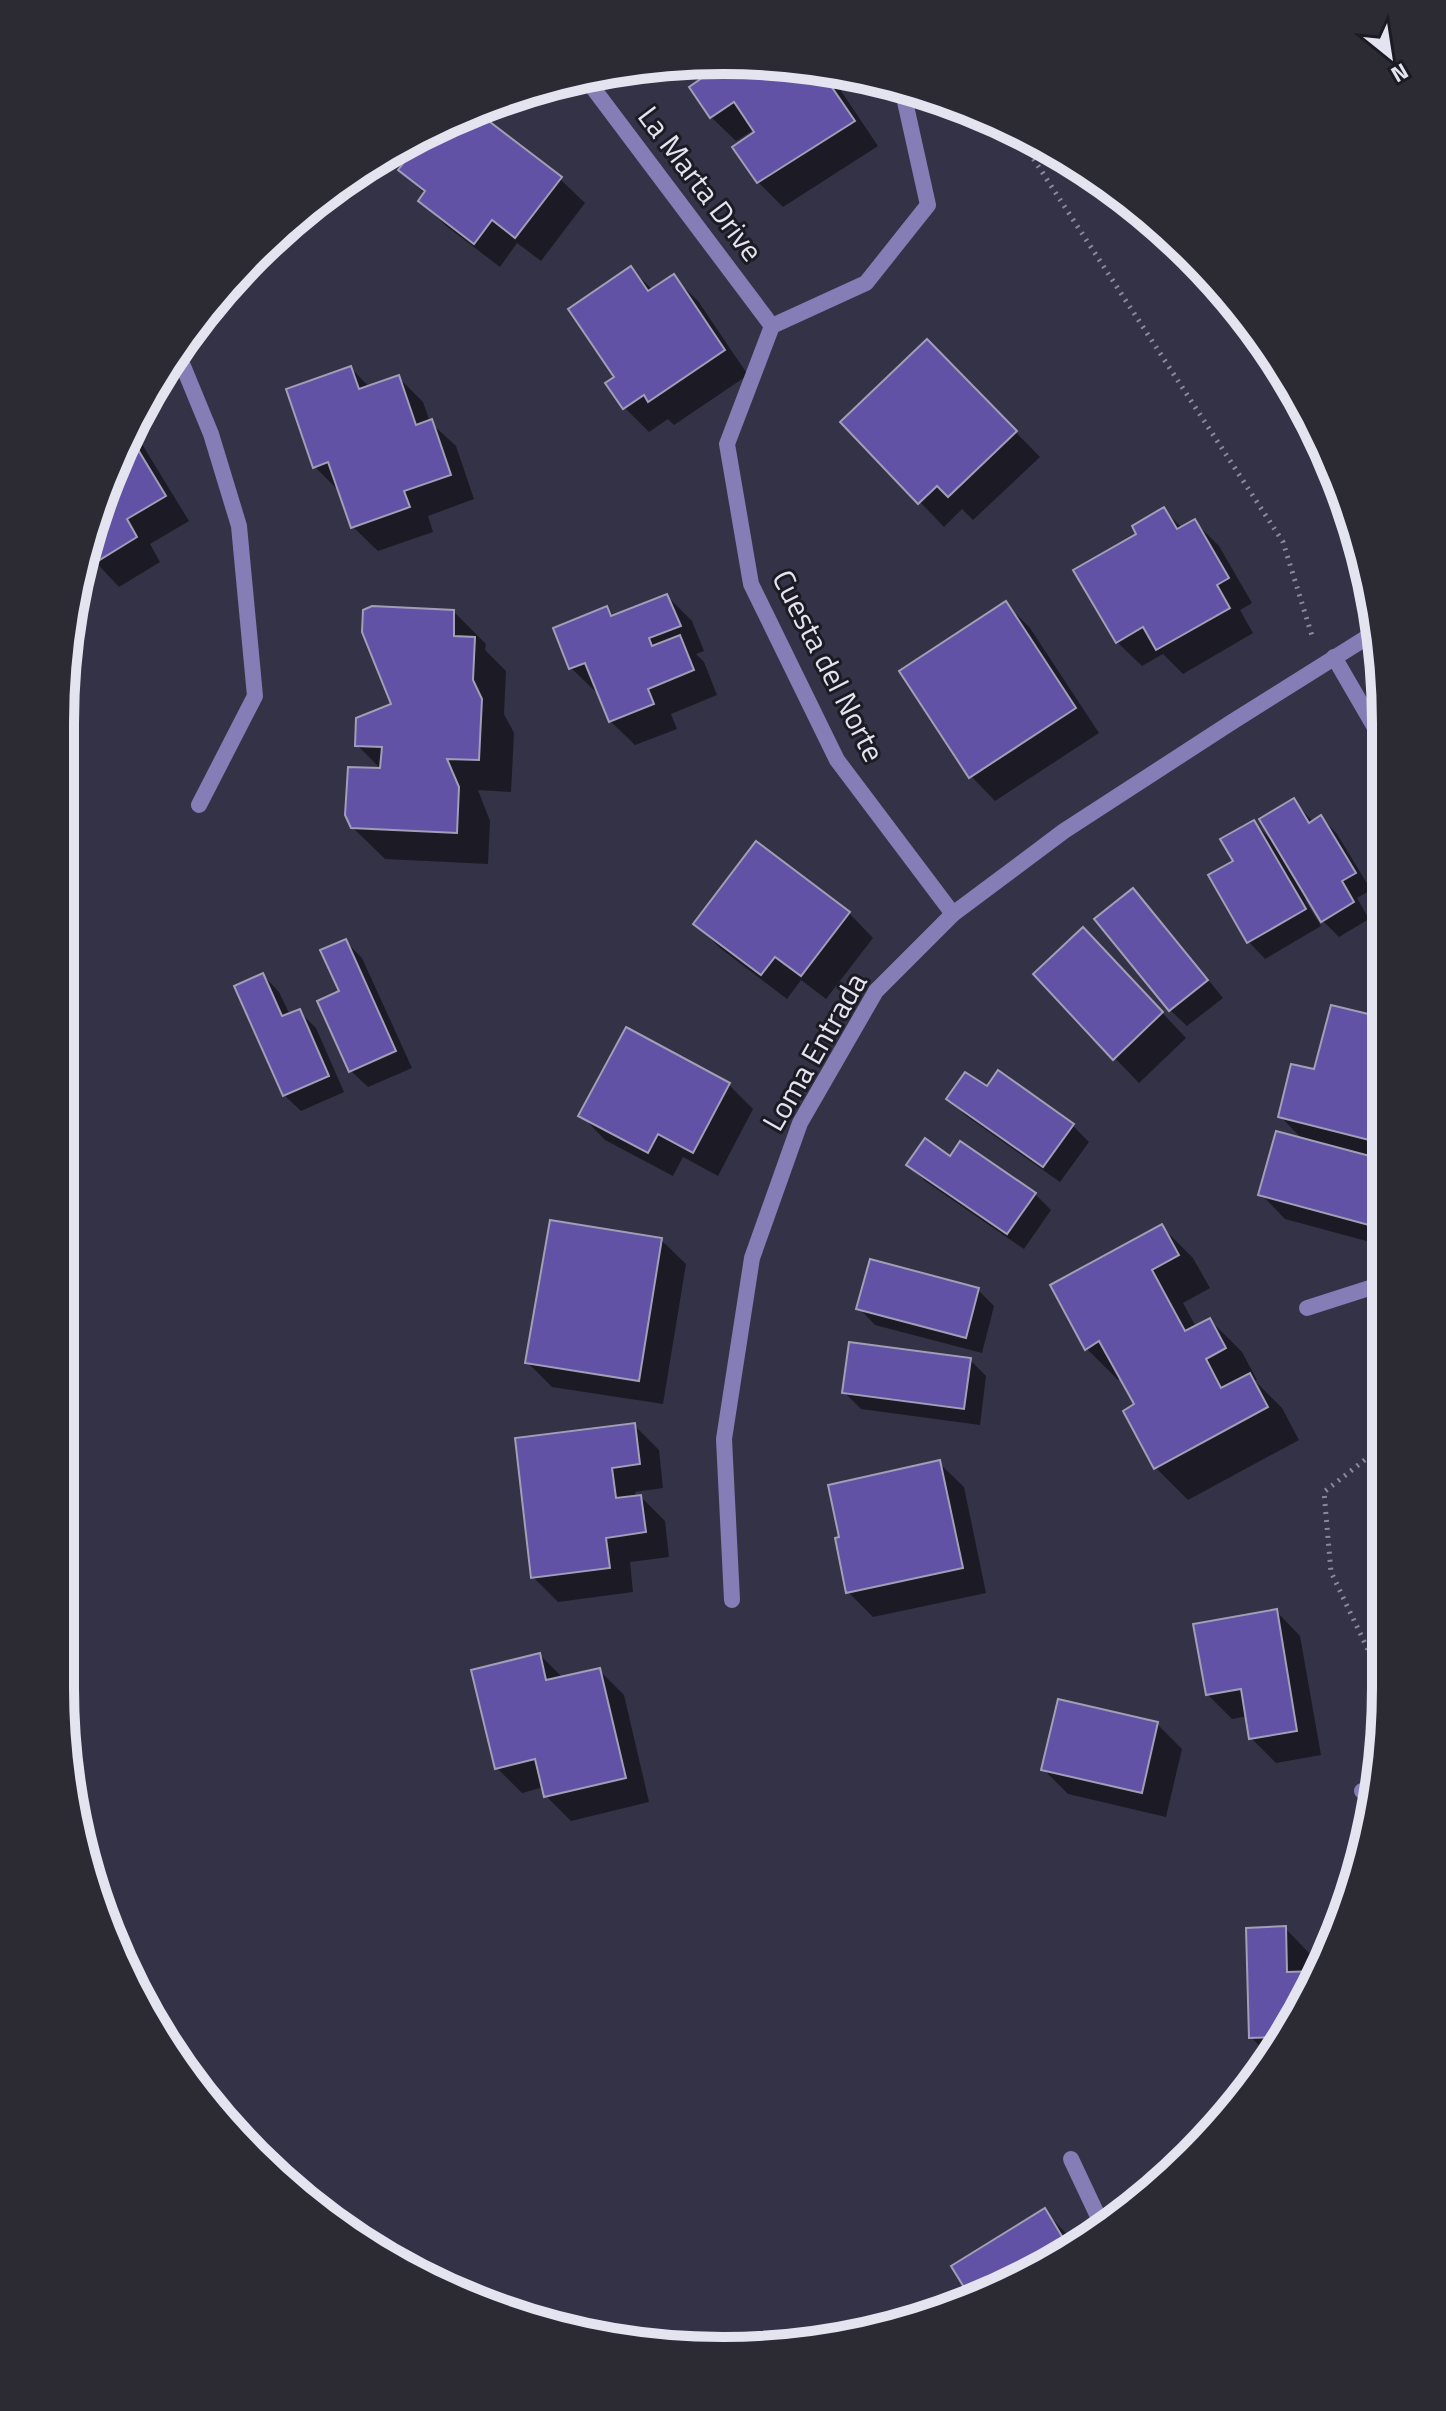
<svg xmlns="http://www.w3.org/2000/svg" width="1446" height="2411" font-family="'Titillium Web',sans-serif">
	<rect width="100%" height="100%" fill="#343246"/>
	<!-- shadow -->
	<g fill="#0007">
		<polygon points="731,61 827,70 878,146 783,207 758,182 735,148 757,132 755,129 736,141 711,117"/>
		<polygon points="470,110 560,179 585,203 541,261 517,243 500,267 445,225 420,200 425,194 400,170 430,131"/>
		<polygon points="631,269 653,290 673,277 698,301 748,375 674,425 668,419 649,432 625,408 617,377"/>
		<polygon points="927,342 1040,457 973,520 962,509 944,527 843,422"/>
		<polygon points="351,368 370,388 399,378 423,402 430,422 456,446 474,499 428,516 433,532 378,551 353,527 339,491 315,467"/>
		<polygon points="134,431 189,521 150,544 160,562 119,587 90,556 85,559 95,509"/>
		<polygon points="1164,510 1182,528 1194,521 1219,546 1252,603 1240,610 1253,633 1183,674 1163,654 1142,666 1117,642 1138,534"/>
		<polygon points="667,596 692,621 704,651 696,654 704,662 717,695 671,714 677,729 635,745 610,721 599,691 596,692 571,668 606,608 615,617"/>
		<polygon points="1006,604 1030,628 1099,733 995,801 971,776"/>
		<polygon points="454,612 486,644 485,650 506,671 504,714 514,733 511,792 478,790 490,821 488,864 385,859 352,827 382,770 357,745 394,705"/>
		<polygon points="1294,801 1313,822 1321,817 1337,834 1371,890 1357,898 1369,919 1339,937 1323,921 1309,898 1305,900 1321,926 1265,959 1249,942 1210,876 1236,861 1254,822 1273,842"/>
		<polygon points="1132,890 1149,907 1223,998 1187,1026 1170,1010 1097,919"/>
		<polygon points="849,913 873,938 826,999 801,980 787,999 720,948 696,924"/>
		<polygon points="345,941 362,958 412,1068 368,1087 351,1071 342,992"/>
		<polygon points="1107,954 1186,1038 1139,1083 1115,1058"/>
		<polygon points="263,975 279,992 290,1015 299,1011 316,1028 344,1092 301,1111 284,1095"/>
		<polygon points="1385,1020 1385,1246 1285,1219 1261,1194 1304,1141 1280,1116 1316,1072"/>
		<polygon points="729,1085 753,1109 718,1176 683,1157 673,1176 605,1140 581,1115"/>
		<polygon points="987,1089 1072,1125 1089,1142 1060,1182 965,1115 948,1099"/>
		<polygon points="950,1158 1035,1194 1051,1210 1024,1249 925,1181 909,1165"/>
		<polygon points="1161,1226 1193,1258 1210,1288 1183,1303 1196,1327 1210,1320 1242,1352 1257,1380 1255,1381 1282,1408 1299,1440 1188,1500 1156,1468 1136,1405 1122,1378 1118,1380 1086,1348"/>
		<polygon points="661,1240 686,1264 663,1404 552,1387 527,1362"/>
		<polygon points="978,1290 994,1306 982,1353 875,1325 859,1308"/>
		<polygon points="970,1360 986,1376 980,1425 861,1409 844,1392"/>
		<polygon points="634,1425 659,1450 663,1488 635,1492 636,1497 641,1497 665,1521 669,1557 630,1562 633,1592 558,1602 533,1577"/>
		<polygon points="939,1463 964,1487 986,1593 873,1617 848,1592"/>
		<polygon points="1276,1611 1300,1636 1321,1755 1276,1763 1251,1738 1248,1716 1232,1719 1207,1694"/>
		<polygon points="540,1655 563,1678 599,1670 624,1695 649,1802 571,1821 546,1796 544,1787 522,1793 497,1768"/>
		<polygon points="1157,1724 1182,1749 1166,1817 1068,1794 1043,1769"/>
		<polygon points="1285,1928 1309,1953 1310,1974 1315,1973 1272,2059 1251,2037"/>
		<polygon points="1044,2210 1074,2242 972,2296 954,2266"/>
	</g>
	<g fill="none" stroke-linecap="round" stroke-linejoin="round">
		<!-- stream -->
		<polyline stroke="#59447f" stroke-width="11" points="1250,325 1292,403 1316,438"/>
	</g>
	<!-- building -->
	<g fill="#6252a5" stroke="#a19eb7" stroke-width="2">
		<polygon points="728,60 820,70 855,121 757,183 732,147 754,132 734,102 710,118 689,87"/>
		<polygon points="473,109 562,177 515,238 492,220 474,244 418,201 425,191 398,170 426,134"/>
		<polygon points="631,266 648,291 674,274 725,350 648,402 644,395 623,409 605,383 614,377 568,309"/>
		<polygon points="927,339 1017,431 948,497 937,486 918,504 840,422"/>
		<polygon points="351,366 359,389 399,375 416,425 432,419 451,475 404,491 410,507 351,528 328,462 313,468 286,389"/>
		<polygon points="131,438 166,496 127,519 137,537 93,564 87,554 95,509"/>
		<polygon points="1164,507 1177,529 1195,519 1229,578 1217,585 1230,608 1156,650 1143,627 1116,643 1073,570 1136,534 1132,526"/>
		<polygon points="667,594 681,626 649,638 652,646 680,635 694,670 648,689 654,704 609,722 585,663 569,669 553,628 607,606 611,616"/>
		<polygon points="1006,601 1076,708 969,778 899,671"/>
		<polygon points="372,606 454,610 454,636 475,637 473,680 482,699 479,760 447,759 459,787 457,833 351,828 345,815 348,767 380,768 382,747 355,746 356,718 391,704 362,632 363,610"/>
		<polygon points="1294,798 1309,823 1321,815 1356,873 1342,881 1354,902 1321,922 1259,819"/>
		<polygon points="1254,820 1306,909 1247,943 1208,875 1233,861 1220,839"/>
		<polygon points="756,841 850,912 801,976 775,957 761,975 693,924"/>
		<polygon points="1133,888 1208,980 1169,1011 1094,919"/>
		<polygon points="1083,927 1163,1012 1113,1060 1033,974"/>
		<polygon points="346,939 396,1051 349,1072 317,1001 339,991 320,950"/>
		<polygon points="263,973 282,1016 300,1009 329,1076 283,1096 234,986"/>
		<polygon points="1331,1005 1385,1018 1385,1144 1278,1117 1291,1064 1314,1069"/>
		<polygon points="626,1027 730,1083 693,1153 658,1134 648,1153 578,1116"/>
		<polygon points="998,1070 1074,1124 1043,1167 946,1099 965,1072 987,1086"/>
		<polygon points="1276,1131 1385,1160 1385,1213 1380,1228 1258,1195"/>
		<polygon points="925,1138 950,1156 960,1141 1036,1193 1007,1234 906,1165"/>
		<polygon points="550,1220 662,1238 639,1381 525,1363"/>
		<polygon points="1162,1224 1179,1255 1152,1270 1185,1331 1210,1318 1226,1348 1206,1359 1221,1388 1250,1373 1268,1407 1154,1469 1123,1411 1134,1404 1099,1341 1085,1350 1050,1285"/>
		<polygon points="870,1259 979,1288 966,1338 856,1309"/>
		<polygon points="849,1342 971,1358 964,1409 842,1393"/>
		<polygon points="635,1423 640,1464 612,1468 616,1498 641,1495 646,1532 606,1538 610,1568 531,1578 515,1438"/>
		<polygon points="940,1460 963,1568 846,1593 835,1538 839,1537 828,1485"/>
		<polygon points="1385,1572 1385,1629 1373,1574"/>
		<polygon points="1277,1609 1297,1731 1249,1739 1241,1689 1206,1695 1193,1624"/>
		<polygon points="540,1653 546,1680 600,1668 626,1778 544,1797 535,1759 495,1769 471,1670"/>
		<polygon points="1058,1699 1158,1722 1142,1793 1041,1770"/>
		<polygon points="1286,1926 1287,1972 1316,1971 1284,2037 1249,2038 1246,1928"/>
		<polygon points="1045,2208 1066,2243 1033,2264 970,2297 951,2266"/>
	</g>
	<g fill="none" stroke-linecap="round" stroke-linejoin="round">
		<!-- path -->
		<g stroke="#8a8899" stroke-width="5" stroke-dasharray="2 6" stroke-linecap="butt">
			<polyline points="1016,132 1283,542 1313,639"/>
			<polyline points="1366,1766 1379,1673 1331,1572 1324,1492 1385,1444"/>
		</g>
		<!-- street -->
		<g stroke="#857db6" stroke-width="16">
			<polyline points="584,76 772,326"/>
			<polyline points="772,326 727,444 751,584 837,760 953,914"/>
			<polyline points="772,326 866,283 928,205 902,88"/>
			<polyline points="176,349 211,434 239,526 255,696 199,805"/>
			<polyline points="1334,657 1385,745"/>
			<polyline points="1307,1308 1385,1283"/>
			<polyline points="732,1600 724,1439 752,1258 800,1123 876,991 953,914 1064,831 1232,722 1377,631"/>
			<polyline points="1362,1791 1371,1798"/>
			<polyline points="1071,2159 1103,2227"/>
		</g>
	</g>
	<g text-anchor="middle" stroke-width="6" stroke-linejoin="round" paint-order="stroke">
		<!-- street labels -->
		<g font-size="30" fill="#e4e3f0" stroke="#1c1b24">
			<text transform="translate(700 184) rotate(53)" y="10">La Marta Drive</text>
			<text transform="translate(828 666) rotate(63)" y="10">Cuesta del Norte</text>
			<text transform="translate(815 1052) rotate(-60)" y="10">Loma Entrada</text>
		</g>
	</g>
	<!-- crop -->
	<path d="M0 0H1446V2411H0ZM723 74H723A649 649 0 0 1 1372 723V1688A649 649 0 0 1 723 2337H723A649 649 0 0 1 74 1688V723A649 649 0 0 1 723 74Z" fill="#2c2b34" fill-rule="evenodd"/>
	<path fill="none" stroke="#e4e3f0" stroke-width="10" d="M723 74H723A649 649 0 0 1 1372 723V1688A649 649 0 0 1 723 2337H723A649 649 0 0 1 74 1688V723A649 649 0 0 1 723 74Z"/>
	<!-- north arrow -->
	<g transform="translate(1390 56) rotate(150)" stroke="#1c1b24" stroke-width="6" paint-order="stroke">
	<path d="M0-6L14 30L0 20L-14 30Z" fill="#e4e3f0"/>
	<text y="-12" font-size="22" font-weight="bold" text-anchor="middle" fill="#e4e3f0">N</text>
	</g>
</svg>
